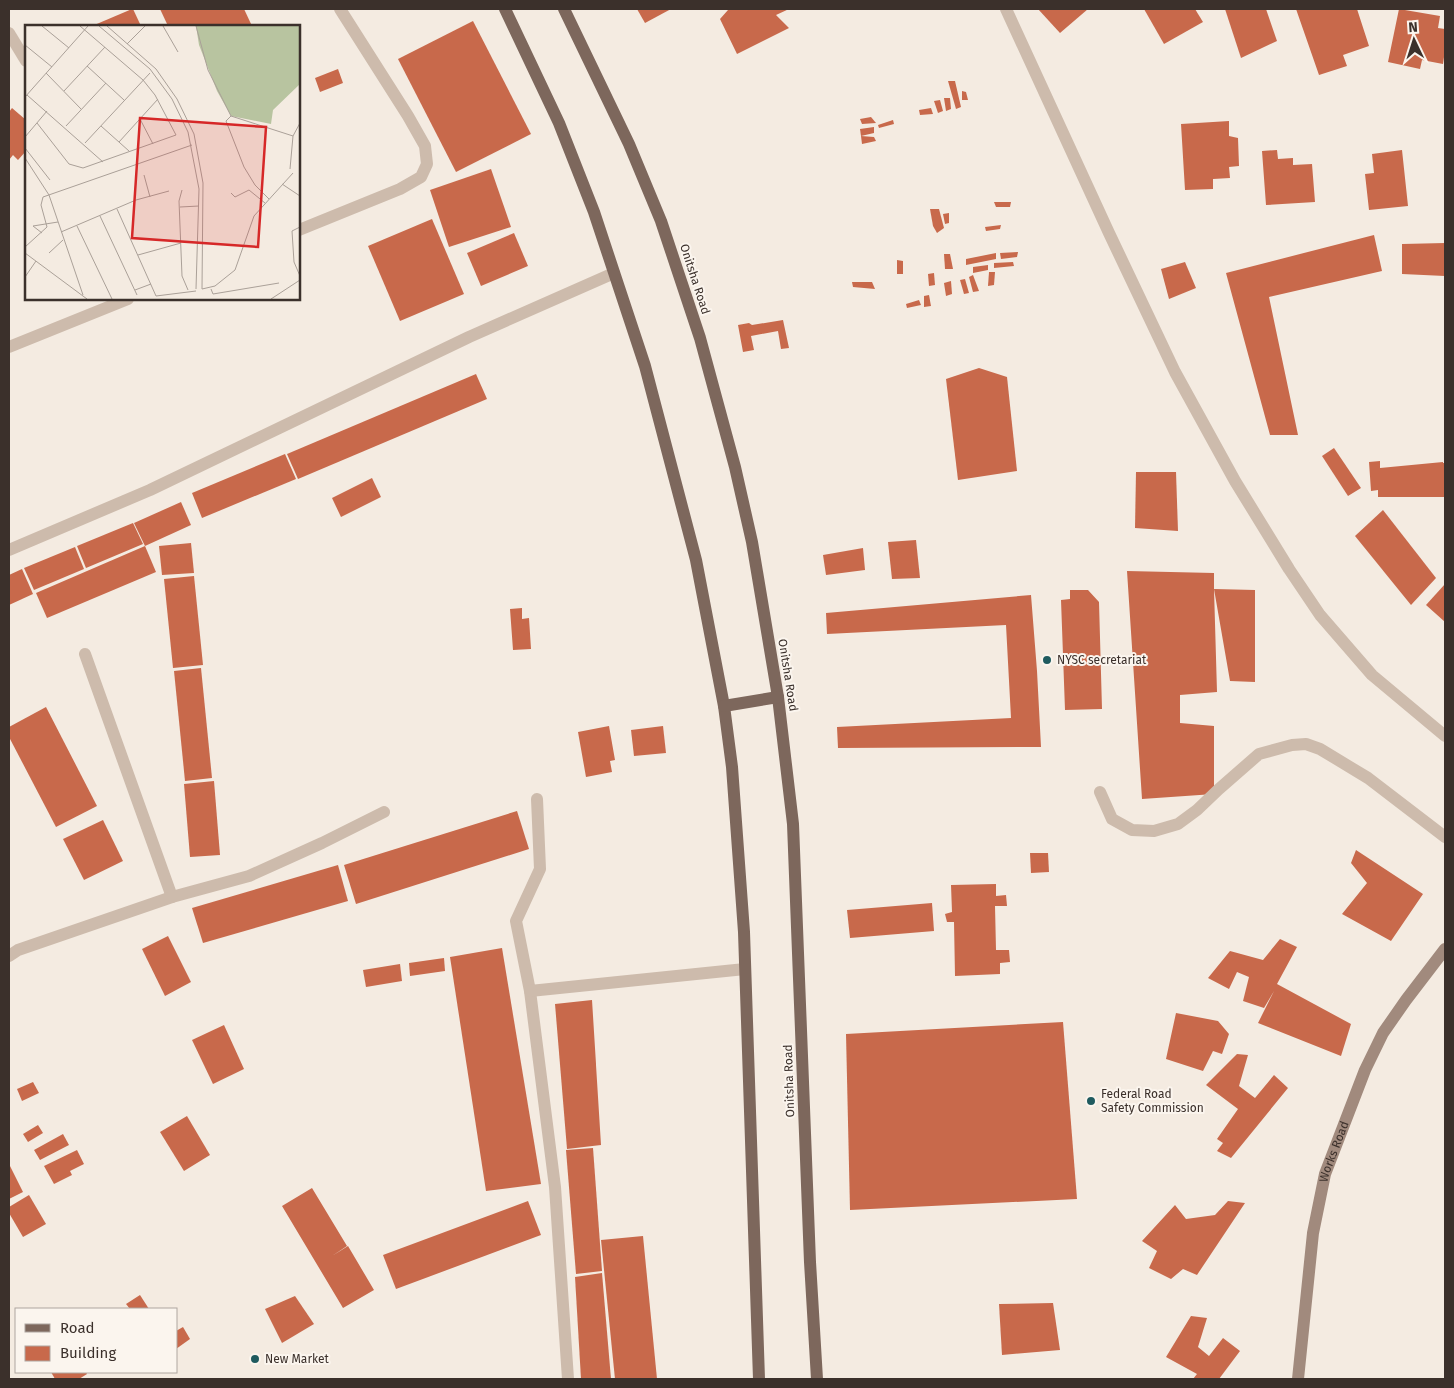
<svg xmlns="http://www.w3.org/2000/svg" width="1454" height="1388" font-family="'Fira Sans',sans-serif">
	<rect width="100%" height="100%" fill="#f4ebe1"/>
	<!-- building -->
	<g fill="#c8694b">
		<polygon points="132,9 133,9 141,26 92,26"/>
		<polygon points="160,9 244,9 252,26 168,26"/>
		<polygon points="637,9 671,9 645,23"/>
		<polygon points="727,9 789,9 776,15 789,28 737,54 720,19 728,10"/>
		<polygon points="1038,9 1088,9 1060,33"/>
		<polygon points="1144,9 1195,9 1203,22 1164,44"/>
		<polygon points="1225,9 1266,9 1277,41 1241,58"/>
		<polygon points="1296,9 1357,9 1369,46 1343,55 1347,66 1319,75"/>
		<polygon points="1399,9 1440,16 1438,28 1445,29 1445,50 1443,64 1422,60 1420,69 1388,62"/>
		<polygon points="473,21 531,134 456,172 398,59"/>
		<polygon points="338,69 343,83 320,92 315,78"/>
		<polygon points="948,81 955,81 961,107 956,109"/>
		<polygon points="962,91 966,92 968,100 962,100"/>
		<polygon points="944,98 950,98 951,109 946,111"/>
		<polygon points="940,100 943,111 938,113 934,101"/>
		<polygon points="12,108 26,120 26,151 18,160 13,155 9,160 9,112"/>
		<polygon points="931,108 933,114 920,115 919,110"/>
		<polygon points="871,117 876,123 862,124 860,119"/>
		<polygon points="893,120 894,124 879,128 878,125"/>
		<polygon points="1229,121 1229,136 1238,138 1239,166 1229,167 1230,178 1213,179 1213,189 1185,190 1181,124"/>
		<polygon points="874,127 874,133 861,136 860,129"/>
		<polygon points="861,136 874,137 876,141 862,144"/>
		<polygon points="1277,150 1278,159 1293,158 1293,165 1312,164 1315,202 1266,205 1262,151"/>
		<polygon points="1402,150 1408,206 1369,210 1365,174 1374,173 1372,154"/>
		<polygon points="491,169 511,227 449,247 430,190"/>
		<polygon points="994,202 1011,202 1010,207 996,207"/>
		<polygon points="930,209 939,209 944,228 937,233 933,226"/>
		<polygon points="949,213 949,223 945,224 943,214"/>
		<polygon points="432,219 464,294 400,321 368,246"/>
		<polygon points="1001,225 1000,229 986,231 985,227"/>
		<polygon points="514,233 528,266 481,286 467,253"/>
		<polygon points="1374,235 1382,271 1269,297 1298,435 1270,435 1226,273"/>
		<polygon points="1445,243 1445,276 1402,274 1402,244"/>
		<polygon points="1018,252 1017,257 1001,259 1000,253"/>
		<polygon points="996,253 996,259 966,265 966,259"/>
		<polygon points="944,254 950,254 953,269 945,269"/>
		<polygon points="897,260 903,261 903,274 897,274"/>
		<polygon points="1013,262 1014,266 994,268 994,263"/>
		<polygon points="1185,262 1196,288 1169,299 1161,269"/>
		<polygon points="988,265 988,270 973,273 973,267"/>
		<polygon points="989,272 995,272 994,285 988,286"/>
		<polygon points="934,273 935,285 929,286 928,274"/>
		<polygon points="973,275 979,291 973,292 969,277"/>
		<polygon points="965,279 969,293 964,294 960,280"/>
		<polygon points="951,281 952,294 946,296 944,283"/>
		<polygon points="852,282 872,282 875,289 853,287"/>
		<polygon points="929,295 931,306 924,307 924,296"/>
		<polygon points="919,300 921,305 907,308 906,304"/>
		<polygon points="783,320 789,348 781,349 778,331 751,336 754,350 743,352 738,325 749,323 752,325"/>
		<polygon points="979,368 1007,377 1017,471 958,480 946,379"/>
		<polygon points="476,374 487,399 298,479 287,454"/>
		<polygon points="1334,448 1361,488 1348,496 1322,456"/>
		<polygon points="285,454 296,479 202,518 192,493"/>
		<polygon points="1380,461 1380,468 1443,462 1443,463 1445,463 1445,497 1378,497 1378,490 1371,491 1369,462"/>
		<polygon points="1136,472 1176,472 1178,531 1135,528"/>
		<polygon points="372,478 381,497 341,517 332,498"/>
		<polygon points="181,502 191,525 145,546 134,523"/>
		<polygon points="1383,510 1436,578 1411,605 1355,536"/>
		<polygon points="133,523 143,544 86,568 77,546"/>
		<polygon points="916,540 920,578 892,579 888,542"/>
		<polygon points="191,543 194,573 162,575 159,546"/>
		<polygon points="145,546 156,572 47,618 36,593"/>
		<polygon points="75,547 84,569 34,590 24,568"/>
		<polygon points="863,548 865,570 826,575 823,555"/>
		<polygon points="22,569 33,594 9,605 9,575"/>
		<polygon points="1127,571 1214,573 1214,589 1255,590 1255,682 1230,681 1214,589 1217,692 1180,695 1180,723 1214,726 1214,794 1142,799"/>
		<polygon points="194,576 203,665 173,668 164,579"/>
		<polygon points="1445,584 1445,622 1426,605"/>
		<polygon points="1070,590 1088,590 1099,602 1102,709 1065,710 1061,600 1070,599"/>
		<polygon points="1031,595 1037,671 1041,747 838,748 837,727 1011,718 1006,625 827,634 826,613"/>
		<polygon points="522,608 522,619 529,618 531,649 513,650 510,609"/>
		<polygon points="201,668 212,778 185,781 174,671"/>
		<polygon points="46,707 97,806 56,827 9,737 9,727"/>
		<polygon points="609,726 615,760 610,761 612,772 586,777 578,732"/>
		<polygon points="663,726 666,753 634,756 631,730"/>
		<polygon points="214,781 220,855 190,857 184,784"/>
		<polygon points="517,811 529,849 356,904 344,865"/>
		<polygon points="103,820 123,861 84,880 63,839"/>
		<polygon points="1356,850 1423,894 1391,941 1342,914 1367,883 1351,863"/>
		<polygon points="1030,853 1048,853 1049,872 1031,873"/>
		<polygon points="338,865 348,901 203,943 192,908"/>
		<polygon points="996,884 996,896 1006,895 1007,906 995,906 996,950 1009,950 1010,962 1000,963 1000,974 955,976 954,922 947,922 945,914 952,912 951,885"/>
		<polygon points="932,903 934,931 850,938 847,910"/>
		<polygon points="168,936 191,982 165,996 142,949"/>
		<polygon points="1280,939 1297,947 1277,984 1351,1024 1341,1056 1258,1023 1274,991 1264,1008 1243,1001 1249,977 1237,972 1229,989 1208,978 1230,951 1263,960"/>
		<polygon points="502,948 541,1184 486,1191 450,957"/>
		<polygon points="444,958 445,971 410,976 409,963"/>
		<polygon points="400,964 402,981 366,987 363,970"/>
		<polygon points="592,1000 601,1145 567,1149 555,1004"/>
		<polygon points="1176,1013 1218,1021 1229,1034 1222,1054 1213,1051 1203,1071 1166,1059"/>
		<polygon points="1063,1022 1077,1199 850,1210 846,1034"/>
		<polygon points="224,1025 244,1069 213,1084 192,1040"/>
		<polygon points="1237,1054 1248,1055 1239,1086 1255,1098 1274,1075 1288,1088 1231,1158 1217,1151 1223,1143 1217,1139 1238,1109 1206,1085"/>
		<polygon points="33,1082 39,1093 22,1101 17,1089"/>
		<polygon points="187,1116 210,1155 184,1171 160,1132"/>
		<polygon points="38,1125 43,1133 28,1142 23,1134"/>
		<polygon points="63,1134 69,1145 40,1160 34,1150"/>
		<polygon points="593,1148 602,1271 576,1274 566,1150"/>
		<polygon points="77,1150 84,1164 70,1171 72,1175 54,1184 44,1166"/>
		<polygon points="9,1166 10,1166 23,1192 9,1199"/>
		<polygon points="312,1188 347,1246 332,1256 348,1246 374,1290 343,1308 282,1206"/>
		<polygon points="29,1195 46,1224 23,1237 9,1213 9,1207"/>
		<polygon points="528,1201 541,1235 396,1289 383,1255"/>
		<polygon points="1228,1201 1245,1203 1197,1275 1183,1269 1171,1279 1149,1268 1157,1251 1142,1241 1175,1205 1186,1219 1215,1215"/>
		<polygon points="643,1236 657,1379 615,1379 601,1240"/>
		<polygon points="602,1273 611,1379 581,1379 575,1277"/>
		<polygon points="140,1295 149,1309 130,1309 126,1304"/>
		<polygon points="295,1296 314,1324 282,1343 265,1309"/>
		<polygon points="1053,1303 1060,1350 1002,1355 999,1304"/>
		<polygon points="1191,1316 1207,1318 1198,1347 1209,1356 1223,1338 1240,1351 1219,1379 1193,1379 1197,1374 1166,1357"/>
		<polygon points="183,1327 190,1339 176,1349 176,1331"/>
		<polygon points="51,1372 86,1372 87,1374 79,1379 55,1379"/>
	</g>
	<g fill="none" stroke-linecap="round" stroke-linejoin="round">
		<!-- street -->
		<g stroke="#cdbbac" stroke-width="12">
			<polyline points="1006,9 1109,233 1175,372 1235,481 1289,569 1320,615 1372,675 1445,736"/>
			<polyline points="9,33 26,61"/>
			<polyline points="299,230 400,189 421,177 427,164 425,146 408,116 340,9"/>
			<polyline points="9,347 128,299"/>
			<polyline points="9,550 150,490 469,337 614,273"/>
			<polyline points="85,654 172,897"/>
			<polyline points="1100,792 1112,819 1132,830 1154,831 1178,824 1197,810 1219,789 1259,754 1292,745 1306,744 1320,749 1368,778 1445,837"/>
			<polyline points="537,799 540,869 516,921 530,991 555,1187 568,1379"/>
			<polyline points="9,956 18,950 172,897 249,876 322,843 384,812"/>
			<polyline points="530,991 745,969"/>
		</g>
		<!-- secondary -->
		<path stroke="#a18a7d" stroke-width="12" id="s1" d="M1298 1379 1313 1233 1325 1174 1365 1070 1383 1033 1406 1000 1445 949"/>
		<!-- primary -->
		<g stroke="#7d675c" stroke-width="12">
			<polyline points="505,9 559,123 594,212 645,366 696,560 724,706 732,767 744,932 759,1379"/>
			<polyline points="564,9 629,144 661,221 700,338 735,467 752,542 778,697 793,824 810,1262 817,1379"/>
			<polyline points="724,706 778,697"/>
		</g>
	</g>
	<!-- markers -->
	<g fill="#1f5a5e" stroke="#fbf5ee" stroke-width="2">
		<circle cx="1047" cy="660" r="5"/>
		<circle cx="1091" cy="1101" r="5"/>
		<circle cx="255" cy="1359" r="5"/>
	</g>
	<g text-anchor="middle" stroke-width="4" stroke-linejoin="round" paint-order="stroke">
		<!-- street labels -->
		<g font-size="12" fill="#3b302b" stroke="#fbf5ee">
			<text transform="translate(695 279) rotate(72)" y="4">Onitsha Road</text>
			<text transform="translate(788 675) rotate(81)" y="4">Onitsha Road</text>
			<text transform="translate(789 1081) rotate(-92)" y="4">Onitsha Road</text>
			<text dy="4" stroke="none"><textPath href="#s1" startOffset="231">Works Road</textPath></text>
		</g>
		<!-- poi labels -->
		<g font-size="12" fill="#3b302b" stroke="#fbf5ee" text-anchor="start">
			<text x="1057" y="664">NYSC secretariat</text>
			<text x="1101" y="1098">Federal Road<tspan x="1101" dy="14">Safety Commission</tspan></text>
			<text x="265" y="1363">New Market</text>
		</g>
	</g>
	<!-- overview -->
	<g transform="translate(25 25)">
		<rect width="275" height="275" fill="#f4ebe1"/>
		<path d="M171 1H275V59L248 85 246 99 206 91 192 66 174 20Z" fill="#b8c4a0"/>
		<path fill="none" stroke="#aaa098" stroke-width="1" d="M17 1 44 23M74 1 125 44 147 74 163 107 174 164 171 264M82 1 131 44 152 74 169 109 178 158 177 264M138 1 153 27M171 1 183 45 206 91 268 111M102 19 120 1M0 20 27 42M62 41 99 75M21 48 56 84M39 66 80 22M2 70 78 137M0 72 63 1M206 91 201 96 219 142 230 160 244 174M115 94 128 119M12 98 44 139 58 143 151 110 130 70 118 55 55 1M41 101 81 58M76 101 104 126M0 112 22 86M94 117 133 74M60 118 125 48M0 123 25 155M0 133 24 170 58 270M265 144 268 111 275 98M119 150 125 172M257 159 275 171M157 165 154 176 157 251 163 265M206 168 210 172 224 165 240 178M155 182 174 181M92 184 131 271 171 266M75 191 112 270M52 201 87 274M275 202 267 206 269 237 275 251M36 207 111 175 144 166M17 208 8 201 33 197M0 222 22 202 16 180 18 172 167 120M0 228 62 274M24 228 38 215M113 230 156 218M0 252 11 236M177 264 190 261 210 245 229 191 268 148M186 264 188 269 254 258M110 265 126 259M246 274 275 255"/>
		<path fill="#d62828" fill-opacity="0.15" stroke="#d62828" stroke-width="2.5" d="M115 93 241 102 233 222 107 213Z"/>
		<rect width="275" height="275" fill="none" stroke="#3b302b" stroke-width="2.5"/>
	</g>
	<!-- border -->
	<rect width="1454" height="1388" fill="none" stroke="#3b302b" stroke-width="20"/>
	<!-- legend -->
	<rect x="15" y="1308" width="162" height="65" fill="#fbf5ee" stroke="#aea6a0"/>
	<rect x="25" y="1324" width="25" height="8" fill="#7d675c" stroke="#aea6a0"/>
	<text x="60" y="1333" font-size="15" fill="#3b302b">Road</text>
	<rect x="25" y="1346" width="25" height="15" fill="#c8694b" stroke="#aea6a0"/>
	<text x="60" y="1358" font-size="15" fill="#3b302b">Building</text>
	<!-- north arrow -->
	<g transform="translate(1414 40) rotate(356)" stroke="#fbf5ee" stroke-width="4" paint-order="stroke">
	<path d="M0-4L9 19L0 12L-9 19Z" fill="#3b302b"/>
	<text y="-8" font-size="14" font-weight="bold" text-anchor="middle" fill="#3b302b">N</text>
	</g>
</svg>
